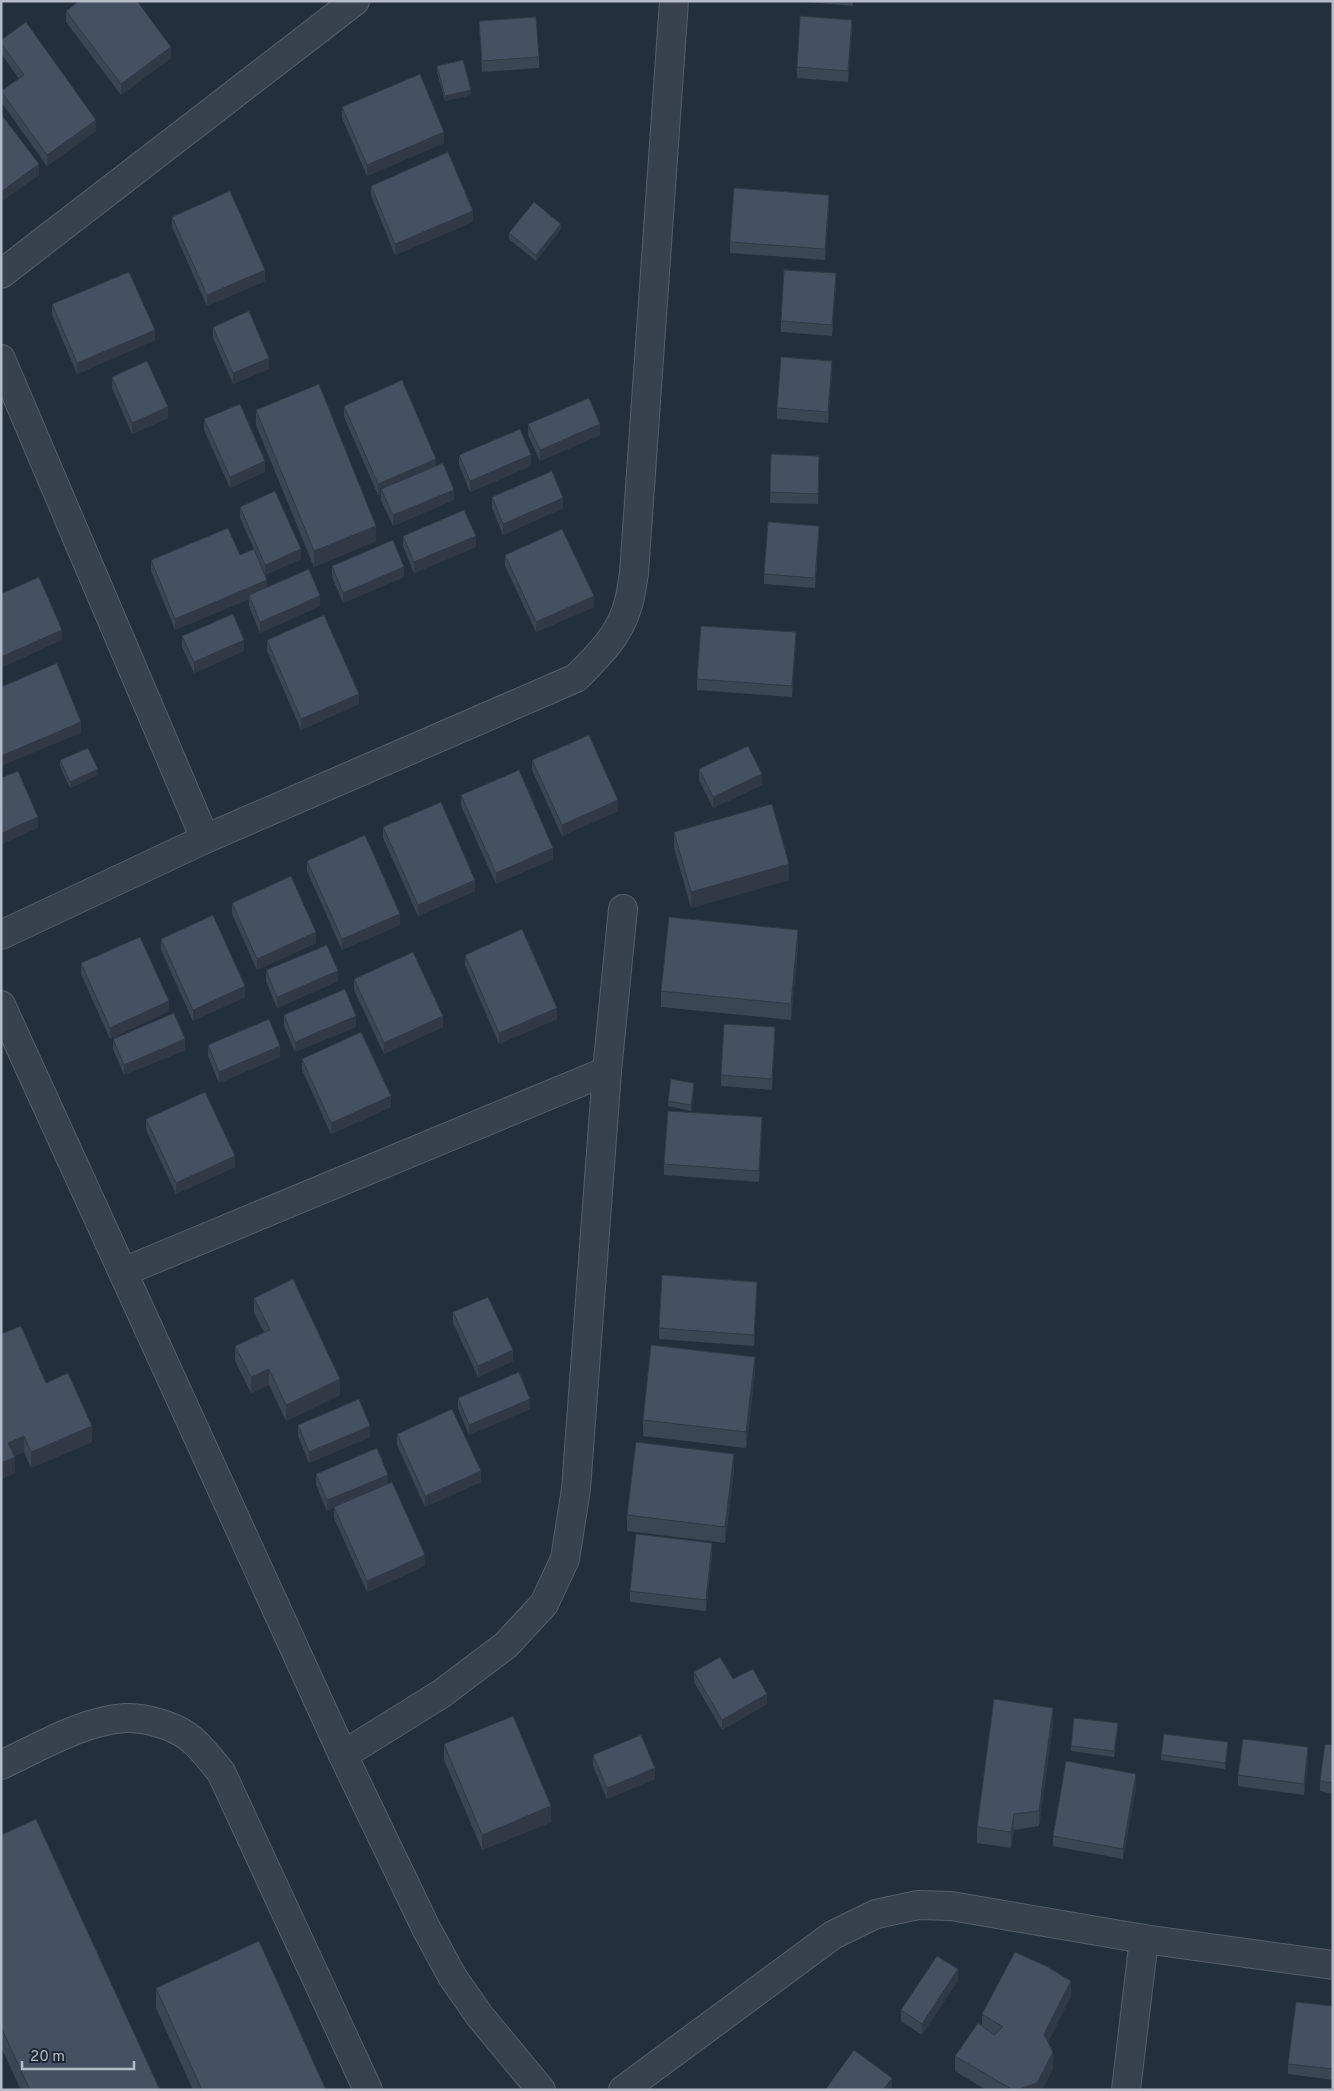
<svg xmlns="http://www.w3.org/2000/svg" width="1334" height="2091" font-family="Overpass,sans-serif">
	<rect width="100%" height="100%" fill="#242f3e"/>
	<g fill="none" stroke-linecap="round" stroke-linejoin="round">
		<!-- minor casing -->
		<g stroke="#565f6c" stroke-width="30">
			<g id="minor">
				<polyline points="1,274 355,1"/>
				<polyline points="1,359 205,839"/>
				<path d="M1 935 205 839 576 678C596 658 619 636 627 608 631 597 632 585 634 573L674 1"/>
				<polyline points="1,1005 343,1755 426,1928 452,1976 479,2015 541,2090"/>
				<polyline points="123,1272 607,1071"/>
				<polyline points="343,1755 441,1694 506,1645 544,1604 565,1559 576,1489 607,1071 623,909"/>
				<path d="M1 1765C40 1747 82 1721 125 1718 141 1717 163 1723 177 1730 195 1738 208 1757 221 1772L368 2090"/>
				<polyline points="623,2090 833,1935 876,1914 918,1905 951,1906 1144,1939 1333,1965"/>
				<polyline points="1126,2090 1144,1939"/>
			</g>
		</g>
		<!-- minor -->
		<use href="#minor" stroke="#38414e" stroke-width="28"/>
	</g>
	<!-- wall -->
	<g fill="#3b4654">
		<polygon points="796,1 853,1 853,6"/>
		<polygon points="66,11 171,58 121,95 66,22"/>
		<polygon points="479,21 539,57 539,68 482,72"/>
		<polygon points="852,31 848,82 797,78 797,67"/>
		<polygon points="1,40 96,131 47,166 1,102 1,91 19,79 1,53"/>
		<polygon points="437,66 471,95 445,101 437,72"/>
		<polygon points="342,107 444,143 367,176 342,118"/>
		<polygon points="371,186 473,222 395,255 371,196"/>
		<polygon points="829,206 825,260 730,253 730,242"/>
		<polygon points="172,217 265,281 207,306 172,227"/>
		<polygon points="561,229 536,261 509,239 509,233"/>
		<polygon points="836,284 832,336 781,332 781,321"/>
		<polygon points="52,304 155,340 77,374 52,315"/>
		<polygon points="213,327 269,369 233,384 213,338"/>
		<polygon points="832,372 828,423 777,419 777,408"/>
		<polygon points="112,377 168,418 132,434 112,388"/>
		<polygon points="344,406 436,466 454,500 393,526 381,500 381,494 378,495 344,417"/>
		<polygon points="256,410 376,541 314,567 256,425"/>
		<polygon points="204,419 265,472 230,488 204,430"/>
		<polygon points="528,424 600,435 540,461 528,435"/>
		<polygon points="771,454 819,456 818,504 770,503"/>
		<polygon points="459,455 531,466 470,492 459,465"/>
		<polygon points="492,497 563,508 503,535 492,508"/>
		<polygon points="240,507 301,559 265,575 261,565 267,587 320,606 260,633 249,606 249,599 175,630 151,571 151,560 240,555 254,549 240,518"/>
		<polygon points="403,536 476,547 414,573 403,546"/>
		<polygon points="819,537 815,588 764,584 764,574"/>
		<polygon points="505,555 594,607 536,632 505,566"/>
		<polygon points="332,566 404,577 343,603 332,577"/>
		<polygon points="182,636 244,651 194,673 182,647"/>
		<polygon points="267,640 359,704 301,730 267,651"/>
		<polygon points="796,643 792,697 697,690 697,679"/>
		<polygon points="60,760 98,775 70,788 60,766"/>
		<polygon points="532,760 618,811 562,836 532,770"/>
		<polygon points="699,769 762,785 713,808 699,780"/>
		<polygon points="461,795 553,859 496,884 461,806"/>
		<polygon points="383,827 475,891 418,916 383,838"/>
		<polygon points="674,832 789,880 691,908 674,848"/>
		<polygon points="307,861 400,925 342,950 307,871"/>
		<polygon points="232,903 316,943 257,970 232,914"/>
		<polygon points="161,939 245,997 193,1021 161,950"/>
		<polygon points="798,946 791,1020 661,1007 661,991"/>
		<polygon points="465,955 557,1019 499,1044 465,965"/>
		<polygon points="81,963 169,1011 110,1039 81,974"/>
		<polygon points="266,970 338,981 277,1008 266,981"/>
		<polygon points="354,979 443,1027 384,1054 354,990"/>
		<polygon points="284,1015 356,1027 295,1052 284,1026"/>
		<polygon points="775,1038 772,1090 721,1086 721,1075"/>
		<polygon points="113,1039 185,1050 124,1075 113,1049"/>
		<polygon points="208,1045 280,1057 219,1083 208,1056"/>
		<polygon points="302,1059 391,1107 331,1134 302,1070"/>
		<polygon points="694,1089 691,1111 668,1106 668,1101"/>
		<polygon points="146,1119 235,1167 176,1194 146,1130"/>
		<polygon points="762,1128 759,1182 664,1175 664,1164"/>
		<polygon points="757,1292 754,1346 659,1339 659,1328"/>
		<polygon points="254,1298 340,1395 286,1421 269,1385 251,1393 235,1361 235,1346 264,1332 254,1313"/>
		<polygon points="453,1312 513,1361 478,1377 453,1323"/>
		<polygon points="1,1334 46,1383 92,1442 31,1468 24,1452 14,1456 15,1473 1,1479"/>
		<polygon points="755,1373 746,1448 643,1436 643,1420"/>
		<polygon points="458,1398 530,1409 469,1435 458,1409"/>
		<polygon points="298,1425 370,1437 309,1463 298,1436"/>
		<polygon points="397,1434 481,1482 425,1507 397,1445"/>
		<polygon points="734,1470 725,1543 627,1531 627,1515"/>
		<polygon points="316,1474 388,1484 425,1566 367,1592 334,1518 334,1508 327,1511 316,1485"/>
		<polygon points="712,1554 706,1611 630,1602 630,1591"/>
		<polygon points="694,1672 733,1679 767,1704 722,1730 694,1682"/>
		<polygon points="1053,1724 1039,1826 1014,1830 1011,1848 977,1843 977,1827"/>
		<polygon points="1118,1728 1114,1757 1071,1751 1071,1746"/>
		<polygon points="444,1744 551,1822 482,1850 444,1760"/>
		<polygon points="1333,1745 1333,1794 1320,1791 1320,1781"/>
		<polygon points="1228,1748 1225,1769 1161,1760 1161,1755"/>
		<polygon points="593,1755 655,1779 607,1799 593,1766"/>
		<polygon points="1308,1758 1304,1795 1238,1786 1238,1775"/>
		<polygon points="1136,1785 1123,1859 1053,1846 1053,1836"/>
		<polygon points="1,1835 160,2090 21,2090 1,2047"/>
		<polygon points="958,1980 922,2035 901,2021 901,2010"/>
		<polygon points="156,1988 326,2090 193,2090 156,2008"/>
		<polygon points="1071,1996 1048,2042 1053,2068 1042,2090 986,2090 955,2071 955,2056 982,2026 982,2014"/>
		<polygon points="1333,2006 1333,2080 1288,2074 1288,2064"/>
	</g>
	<!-- shaded-wall -->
	<g fill="#303945">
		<polygon points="852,20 852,31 848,82 848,71"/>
		<polygon points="171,47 171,58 121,95 121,84"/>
		<polygon points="471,90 471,95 445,101 445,96"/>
		<polygon points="96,120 96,131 47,166 47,155"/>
		<polygon points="444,132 444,143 367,176 367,165"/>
		<polygon points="39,164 39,175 1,202 1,192"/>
		<polygon points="829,195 829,206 825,260 825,249"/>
		<polygon points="473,211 473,222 395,255 395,244"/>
		<polygon points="561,224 561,229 536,261 536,255"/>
		<polygon points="265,270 265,281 207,306 207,295"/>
		<polygon points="836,273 836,284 832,336 832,325"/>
		<polygon points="155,330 155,340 77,374 77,363"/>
		<polygon points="269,358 269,369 233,384 233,373"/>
		<polygon points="832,361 832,372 828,423 828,412"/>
		<polygon points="168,407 168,418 132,434 132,423"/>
		<polygon points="600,424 600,435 540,461 540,450"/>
		<polygon points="531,455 531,466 470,492 470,481"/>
		<polygon points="436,459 436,469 381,489 381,494 378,495 378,484"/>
		<polygon points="265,461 265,472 230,488 230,477"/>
		<polygon points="454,490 454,500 393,526 393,515"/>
		<polygon points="563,498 563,508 503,535 503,524"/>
		<polygon points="376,526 376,541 314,567 314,551"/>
		<polygon points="819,526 819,537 815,588 815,578"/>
		<polygon points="476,536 476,547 414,573 414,562"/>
		<polygon points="301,549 301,559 265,575 265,565"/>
		<polygon points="404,567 404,577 343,603 343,593"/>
		<polygon points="267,580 267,591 249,595 249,599 175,630 175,619"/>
		<polygon points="320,596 320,606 260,633 260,622"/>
		<polygon points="594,596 594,607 536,632 536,622"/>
		<polygon points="62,630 62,640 1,668 1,657"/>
		<polygon points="796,632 796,643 792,697 792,686"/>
		<polygon points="244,640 244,651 194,673 194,662"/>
		<polygon points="359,694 359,704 301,730 301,719"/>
		<polygon points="81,722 81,733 1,766 1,756"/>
		<polygon points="98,769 98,775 70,788 70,782"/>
		<polygon points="762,774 762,785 713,808 713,797"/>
		<polygon points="618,800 618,811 562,836 562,825"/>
		<polygon points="38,817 38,828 2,844 2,833"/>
		<polygon points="553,848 553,859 496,884 496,873"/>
		<polygon points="789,864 789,880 691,908 691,892"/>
		<polygon points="475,880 475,891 418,916 418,905"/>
		<polygon points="400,914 400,925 342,950 342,939"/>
		<polygon points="798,930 798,946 791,1020 791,1004"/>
		<polygon points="316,932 316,943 257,970 257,959"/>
		<polygon points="338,971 338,981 277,1008 277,997"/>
		<polygon points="245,986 245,997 193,1021 193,1010"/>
		<polygon points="169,1001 169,1011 110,1039 110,1028"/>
		<polygon points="557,1008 557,1019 499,1044 499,1033"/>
		<polygon points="356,1016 356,1027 295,1052 295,1042"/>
		<polygon points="443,1016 443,1027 384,1054 384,1043"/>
		<polygon points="775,1027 775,1038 772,1090 772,1079"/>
		<polygon points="185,1039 185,1050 124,1075 124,1065"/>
		<polygon points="280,1046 280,1057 219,1083 219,1072"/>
		<polygon points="694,1083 694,1089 691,1111 691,1105"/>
		<polygon points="391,1096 391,1107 331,1134 331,1123"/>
		<polygon points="762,1117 762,1128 759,1182 759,1171"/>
		<polygon points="235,1156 235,1167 176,1194 176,1183"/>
		<polygon points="757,1282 757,1292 754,1346 754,1335"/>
		<polygon points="513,1350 513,1361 478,1377 478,1366"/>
		<polygon points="755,1357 755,1373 746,1448 746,1432"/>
		<polygon points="269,1369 269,1385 251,1393 251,1377"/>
		<polygon points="340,1379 340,1395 286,1421 286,1405"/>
		<polygon points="530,1399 530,1409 469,1435 469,1425"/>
		<polygon points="92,1426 92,1442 31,1468 31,1452"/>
		<polygon points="370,1426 370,1437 309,1463 309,1452"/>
		<polygon points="24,1436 24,1452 8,1458 8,1443"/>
		<polygon points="734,1454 734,1470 725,1543 725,1527"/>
		<polygon points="15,1457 15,1473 1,1479 1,1463"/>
		<polygon points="481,1471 481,1482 425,1507 425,1496"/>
		<polygon points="388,1475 388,1485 327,1511 327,1500"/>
		<polygon points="712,1543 712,1554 706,1611 706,1600"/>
		<polygon points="425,1555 425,1566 367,1592 367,1581"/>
		<polygon points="767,1694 767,1704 722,1730 722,1720"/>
		<polygon points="1053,1708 1053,1724 1039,1826 1039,1811"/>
		<polygon points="1228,1742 1228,1748 1225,1769 1225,1763"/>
		<polygon points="1308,1747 1308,1758 1304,1795 1304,1784"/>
		<polygon points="655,1768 655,1779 607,1799 607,1788"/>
		<polygon points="1136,1774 1136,1785 1123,1859 1123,1849"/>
		<polygon points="551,1806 551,1822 482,1850 482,1835"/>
		<polygon points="1014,1814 1014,1830 1011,1848 1011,1832"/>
		<polygon points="958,1969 958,1980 922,2035 922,2024"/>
		<polygon points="1071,1981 1071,1996 1044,2050 1044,2034"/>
		<polygon points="1053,2052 1053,2068 1042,2090 1017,2090"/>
		<polygon points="892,2078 892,2089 891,2090 883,2090"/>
	</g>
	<!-- building -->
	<g fill="#455162" stroke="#303945">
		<polygon points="79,1 137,1 171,47 121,84 66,11"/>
		<polygon points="800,16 852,20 848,71 797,67"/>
		<polygon points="536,17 539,57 482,61 479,21"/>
		<polygon points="26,22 96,120 47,155 1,91 24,75 1,43 1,40"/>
		<polygon points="463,60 471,90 445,96 437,66"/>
		<polygon points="420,74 444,132 367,165 342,107"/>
		<polygon points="1,114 39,164 1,192"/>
		<polygon points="448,152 473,211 395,244 371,186"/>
		<polygon points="734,188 829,195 825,249 730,242"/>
		<polygon points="230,191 265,270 207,295 172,217"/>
		<polygon points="534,202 561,224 536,255 509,233"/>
		<polygon points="784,270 836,273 832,325 781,321"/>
		<polygon points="129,272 155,330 77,363 52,304"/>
		<polygon points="249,311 269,358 233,373 213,327"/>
		<polygon points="781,357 832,361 828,412 777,408"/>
		<polygon points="147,361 168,407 132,423 112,377"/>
		<polygon points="402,380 436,459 378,484 344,406"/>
		<polygon points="319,384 376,526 314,551 256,410"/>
		<polygon points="589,398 600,424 540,450 528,424"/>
		<polygon points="240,404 265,461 230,477 204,419"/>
		<polygon points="520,429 531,455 470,481 459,455"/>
		<polygon points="771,454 819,456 818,494 770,492"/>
		<polygon points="443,463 454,490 393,515 381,489"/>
		<polygon points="552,471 563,498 503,524 492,497"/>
		<polygon points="275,491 301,549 265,565 240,507"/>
		<polygon points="464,510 476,536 414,562 403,536"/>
		<polygon points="768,522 819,526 815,578 764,574"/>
		<polygon points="228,528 240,555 254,549 267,580 175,619 151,560"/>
		<polygon points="562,529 594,596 536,622 505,555"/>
		<polygon points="393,540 404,567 343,593 332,566"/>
		<polygon points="309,569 320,596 260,622 249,595"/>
		<polygon points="39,577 62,630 1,657 1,594"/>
		<polygon points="233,614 244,640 194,662 182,636"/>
		<polygon points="324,615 359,694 301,719 267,640"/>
		<polygon points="701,626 796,632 792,686 697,679"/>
		<polygon points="57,663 81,722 1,756 1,687"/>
		<polygon points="589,735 618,800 562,825 532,760"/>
		<polygon points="748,746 762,774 713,797 699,769"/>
		<polygon points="88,748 98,769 70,782 60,760"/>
		<polygon points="519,770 553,848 496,873 461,795"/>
		<polygon points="18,771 38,817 2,833 1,778"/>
		<polygon points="441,802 475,880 418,905 383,827"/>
		<polygon points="772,804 789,864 691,892 674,832"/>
		<polygon points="365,835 400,914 342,939 307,861"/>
		<polygon points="291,876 316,932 257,959 232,903"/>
		<polygon points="213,915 245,986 193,1010 161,939"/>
		<polygon points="669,917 798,930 791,1004 661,991"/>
		<polygon points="522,929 557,1008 499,1033 465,955"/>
		<polygon points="140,937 169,1001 110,1028 81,963"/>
		<polygon points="327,945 338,971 277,997 266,970"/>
		<polygon points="413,952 443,1016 384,1043 354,979"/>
		<polygon points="345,989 356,1016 295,1042 284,1015"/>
		<polygon points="174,1013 185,1039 124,1065 113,1039"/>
		<polygon points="269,1019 280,1046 219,1072 208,1045"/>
		<polygon points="724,1024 775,1027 772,1079 721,1075"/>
		<polygon points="361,1032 391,1096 331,1123 302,1059"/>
		<polygon points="671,1079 694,1083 691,1105 668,1101"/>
		<polygon points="205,1092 235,1156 176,1183 146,1119"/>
		<polygon points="668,1111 762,1117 759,1171 664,1164"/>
		<polygon points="662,1275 757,1282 754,1335 659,1328"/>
		<polygon points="293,1279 340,1379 286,1405 269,1369 251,1377 235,1346 270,1330 254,1298"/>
		<polygon points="488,1297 513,1350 478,1366 453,1312"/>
		<polygon points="21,1326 46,1383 68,1373 92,1426 31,1452 24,1436 8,1443 15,1457 1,1463 1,1334"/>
		<polygon points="651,1345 755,1357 746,1432 643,1420"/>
		<polygon points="519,1372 530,1399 469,1425 458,1398"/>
		<polygon points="359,1399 370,1426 309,1452 298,1425"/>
		<polygon points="452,1409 481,1471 425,1496 397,1434"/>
		<polygon points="636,1442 734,1454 725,1527 627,1515"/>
		<polygon points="377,1448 388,1475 327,1500 316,1474"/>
		<polygon points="392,1482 425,1555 367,1581 334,1507"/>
		<polygon points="636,1534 712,1543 706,1600 630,1591"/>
		<polygon points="720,1657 733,1679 753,1669 767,1694 722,1720 694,1672"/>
		<polygon points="994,1699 1053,1708 1039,1811 1014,1814 1011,1832 977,1827"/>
		<polygon points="513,1716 551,1806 482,1835 444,1744"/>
		<polygon points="1074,1718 1118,1723 1114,1751 1071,1746"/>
		<polygon points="1164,1734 1228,1742 1225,1763 1161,1755"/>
		<polygon points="641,1735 655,1768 607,1788 593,1755"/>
		<polygon points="1243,1739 1308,1747 1304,1784 1238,1775"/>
		<polygon points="1325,1744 1333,1745 1333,1783 1320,1781"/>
		<polygon points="1066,1761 1136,1774 1123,1849 1053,1836"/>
		<polygon points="36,1819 160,2090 30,2090 1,2027 1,1835"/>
		<polygon points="259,1941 326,2090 202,2090 156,1988"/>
		<polygon points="1015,1952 1046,1966 1071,1981 1044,2034 1053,2052 1037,2083 1017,2090 1013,2090 955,2056 978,2023 994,2035 1003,2027 982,2014"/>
		<polygon points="937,1956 958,1969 922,2024 901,2010"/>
		<polygon points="1296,2002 1333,2006 1333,2069 1288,2064"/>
		<polygon points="854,2050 892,2078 883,2090 825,2090"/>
	</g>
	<!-- border -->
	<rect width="1334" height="2091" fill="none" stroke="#b4bcc9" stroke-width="5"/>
	<!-- scale -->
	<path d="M22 2061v8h112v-8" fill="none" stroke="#b4bcc9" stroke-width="2.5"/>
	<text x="30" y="2061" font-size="15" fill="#b4bcc9" stroke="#1d2633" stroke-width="4" paint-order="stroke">20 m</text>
</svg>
